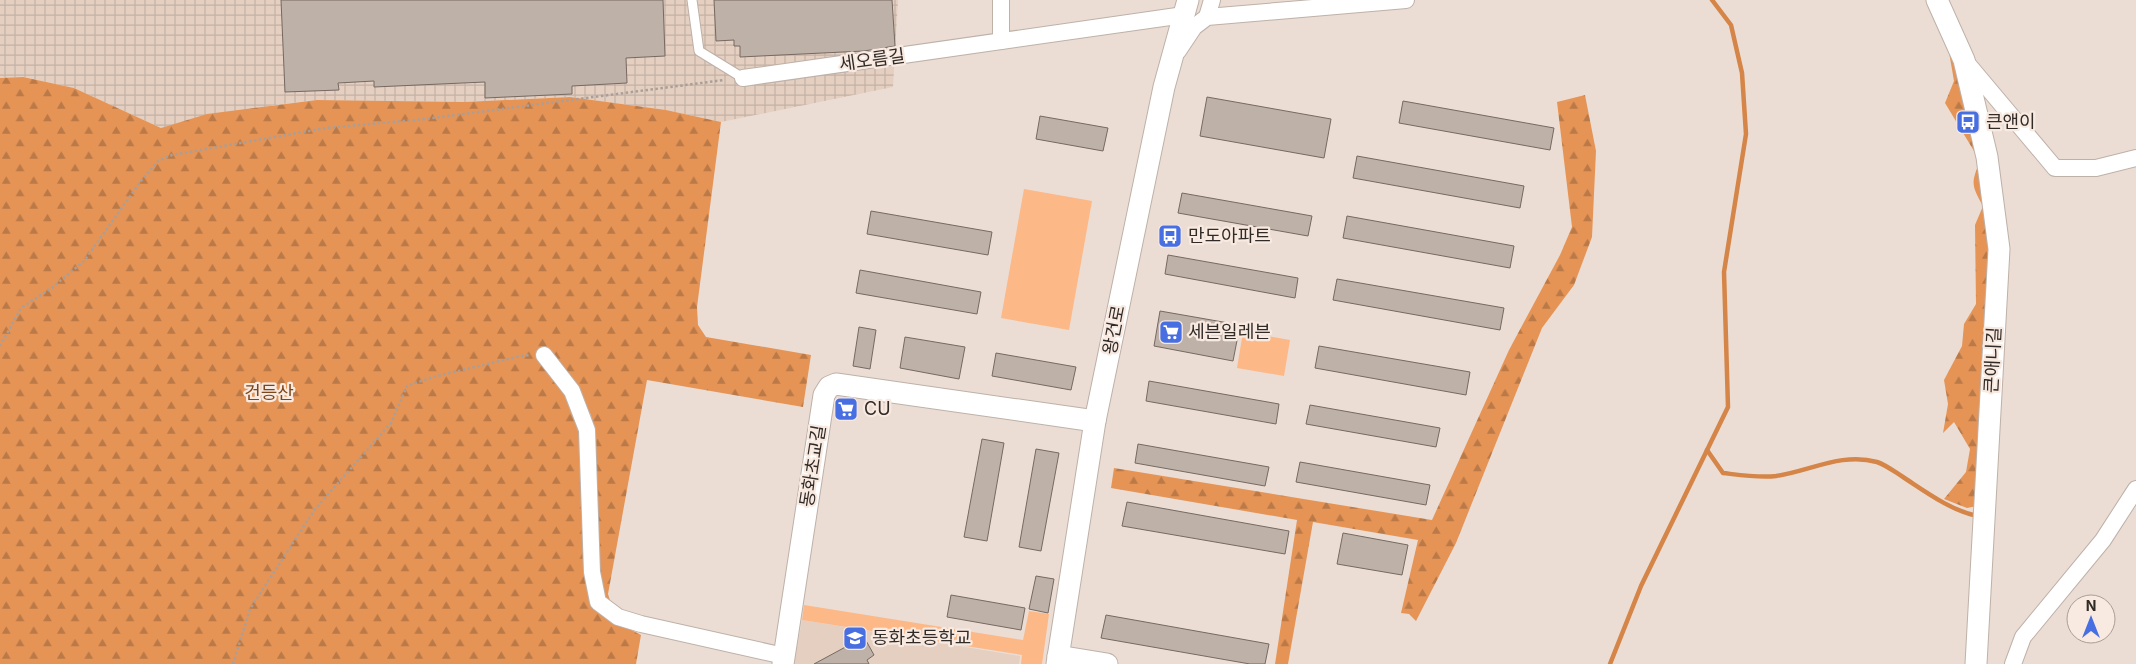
<svg xmlns="http://www.w3.org/2000/svg" width="2136" height="664" font-family="Inter,'Noto Sans KR',sans-serif">
	<defs>
		<pattern id="industrial-grid" width="8" height="8" patternUnits="userSpaceOnUse" patternTransform="scale(1.25)"><rect width="8" height="8" fill="#e4cfc1"/><path d="M0 4h8M4 0v8" fill="none" stroke="#c4b2a6"/></pattern>
		<pattern id="forest-firs" width="22" height="20" patternUnits="userSpaceOnUse" patternTransform="scale(1.25)"><rect width="22" height="20" fill="#e59456"/><path d="M5 1l3.5 6h-7zM16 11l3.5 6h-7z" fill="#ba7947"/></pattern>
	</defs>
	<rect width="100%" height="100%" fill="#ebddd4"/>
	<!-- built -->
	<polygon fill="#e4cfc1" points="802,620 1020,656 1019,664 794,664"/>
	<!-- industrial -->
	<polygon fill="url(#industrial-grid)" points="0,0 898,0 893,87 721,122 666,110 570,97 465,102 317,100 275,105 161,128 74,88 23,77 0,78"/>
	<!-- green -->
	<g fill="#fdb887">
		<polygon points="1024,189 1092,201 1069,330 1001,318"/>
		<polygon points="1243,332 1290,340 1284,376 1237,368"/>
		<polygon points="804,605 1023,640 1029,611 1049,614 1042,664 1021,664 1022,655 802,620"/>
	</g>
	<!-- forest -->
	<g fill="url(#forest-firs)">
		<path d="M1940 0 1991 191 1977 506 1967 508 1944 499 1966 472 1970 449 1954 422 1943 433 1948 404 1944 380 1962 346 1964 324 1976 304 1975 225 1983 206C1971 185 1971 183 1980 161L1945 103 1954 81Z"/>
		<polygon points="23,77 74,88 161,128 207,114 317,100 465,102 570,97 666,110 721,122 697,307 698,325 706,337 811,355 803,407 647,380 608,594 613,610 602,599 599,579 596,475 591,415 576,388 544,351 536,353 566,396 580,426 601,614 641,635 636,664 0,664 0,78"/>
		<polygon points="1585,95 1596,151 1592,237 1574,285 1542,328 1456,543 1416,621 1409,614 1401,613 1418,540 1313,522 1288,664 1275,664 1297,520 1111,488 1114,468 1432,520 1509,350 1560,255 1572,227 1557,102"/>
	</g>
	<g fill="none" stroke-linecap="round" stroke-linejoin="round">
		<!-- stream -->
		<g stroke="#d58547" stroke-width="4.5">
			<path d="M1707 450 1723 473C1740 475 1759 478 1776 476 1810 471 1842 452 1877 462 1886 465 1895 472 1903 477 1926 492 1950 510 1977 516"/>
			<polyline points="1610,664 1641,586 1728,407 1724,272 1746,134 1742,73 1731,25 1712,0"/>
		</g>
	</g>
	<!-- building -->
	<g fill="#beb1a7" stroke="#766961">
		<polygon points="281,0 663,0 665,56 626,58 627,83 572,86 572,94 485,98 485,82 374,87 374,81 338,83 339,90 285,92"/>
		<polygon points="714,0 892,0 895,46 864,51 740,57 740,46 734,46 734,40 716,41"/>
		<polygon points="1207,97 1331,119 1324,158 1200,136"/>
		<polygon points="1403,101 1554,128 1550,150 1399,123"/>
		<polygon points="1040,116 1108,128 1103,151 1036,139"/>
		<polygon points="1357,156 1524,186 1520,208 1353,178"/>
		<polygon points="1182,193 1312,216 1308,236 1178,213"/>
		<polygon points="871,211 992,232 988,255 867,234"/>
		<polygon points="1347,216 1514,246 1510,268 1343,238"/>
		<polygon points="1168,255 1298,278 1295,298 1165,274"/>
		<polygon points="860,270 981,292 977,314 856,293"/>
		<polygon points="1337,279 1504,308 1500,330 1333,300"/>
		<polygon points="1160,311 1240,325 1233,361 1154,346"/>
		<polygon points="859,327 876,330 870,369 853,366"/>
		<polygon points="905,337 965,347 959,379 900,368"/>
		<polygon points="1319,346 1470,372 1466,395 1315,368"/>
		<polygon points="996,353 1076,367 1071,390 992,376"/>
		<polygon points="1149,381 1279,404 1276,424 1146,401"/>
		<polygon points="1310,405 1440,428 1436,447 1306,424"/>
		<polygon points="982,439 1004,443 987,541 964,537"/>
		<polygon points="1138,444 1269,467 1265,486 1135,463"/>
		<polygon points="1036,449 1059,453 1041,551 1019,547"/>
		<polygon points="1300,462 1430,485 1426,505 1296,482"/>
		<polygon points="1127,502 1289,531 1285,554 1122,526"/>
		<polygon points="1343,533 1408,545 1402,575 1337,564"/>
		<polygon points="1036,576 1054,579 1048,613 1029,609"/>
		<polygon points="951,595 1025,608 1021,630 947,617"/>
		<polygon points="1106,615 1269,644 1265,664 1250,664 1101,638"/>
		<polygon points="864,637 874,655 867,660 869,664 814,664"/>
	</g>
	<g fill="none" stroke-linecap="round" stroke-linejoin="round">
		<!-- service casing -->
		<g stroke="#beb1a8" stroke-width="11">
			<polyline id="service" points="692,0 699,51 743,78"/>
		</g>
		<!-- minor casing -->
		<g stroke="#beb1a8" stroke-width="18">
			<g id="minor">
				<polyline points="1207,17 1212,0"/>
				<polyline points="1001,41 1001,0"/>
				<polyline points="1178,51 1194,27 1207,17 1406,0"/>
				<polyline points="1966,62 2055,168 2096,168 2136,158"/>
				<polyline points="743,78 1184,15"/>
				<polyline points="544,355 572,391 587,430 592,572 598,602 618,617 641,624 784,656"/>
				<polyline points="2013,664 2023,637 2103,540 2136,489"/>
			</g>
		</g>
		<!-- tertiary casing -->
		<g stroke="#beb1a8" stroke-width="23">
			<g id="tertiary">
				<polyline points="1937,0 1964,60 1987,157 1999,249 1976,664"/>
				<polyline points="1058,656 1107,664"/>
				<polyline points="783,664 824,395 829,387 836,384 1095,421"/>
				<polyline points="1057,664 1095,421 1164,87 1188,0"/>
			</g>
		</g>
		<!-- path -->
		<g stroke="#aa9f98" stroke-width="2.5" stroke-dasharray="2.5 2.5" stroke-linecap="butt">
			<polyline points="0,346 21,308 53,287 84,261 141,181 158,161 172,155 326,128 425,119 724,80"/>
			<polyline points="233,664 250,609 315,509 391,423 407,386 433,377 521,356 530,355"/>
		</g>
		<!-- service -->
		<use href="#service" stroke="#fff" stroke-width="9"/>
		<!-- minor -->
		<use href="#minor" stroke="#fff" stroke-width="16"/>
		<!-- tertiary -->
		<use href="#tertiary" stroke="#fff" stroke-width="21"/>
	</g>
	<!-- icons -->
	<defs>
		<g id="bus-square" transform="scale(1.25)"><rect x="-9" y="-9" width="18" height="18" rx="4" fill="#486fe2" stroke="#f9eae1"/><path d="M-5-6H5V4H4V6H2V4H-2V6H-4V4H-5ZM-3.5-4V0h7V-4ZM-3.5 1.2v1.5H-2V1.2ZM2 1.2v1.5H3.5V1.2Z" fill="#fff"/></g>
		<g id="supermarket-square" transform="scale(1.25)"><rect x="-9" y="-9" width="18" height="18" rx="4" fill="#486fe2" stroke="#f9eae1"/><path d="M-6-5.5h2.5l.6 2H6L4.5 2H-2.5L-4.4-4H-6ZM-1.5 3.2a1.3 1.3 0 1 0 .1 0ZM3 3.2a1.3 1.3 0 1 0 .1 0Z" fill="#fff"/></g>
		<g id="school-square" transform="scale(1.25)"><rect x="-9" y="-9" width="18" height="18" rx="4" fill="#486fe2" stroke="#f9eae1"/><path d="M0-5L7-2L0 1L-7-2ZM-4 1L0 2.5L4 1V4Q0 6-4 4Z" fill="#fff"/></g>
	</defs>
	<g fill-rule="evenodd">
		<use href="#bus-square" x="1968" y="122"/>
		<use href="#bus-square" x="1170" y="236"/>
		<use href="#supermarket-square" x="1171" y="332"/>
		<use href="#supermarket-square" x="846" y="409"/>
		<use href="#school-square" x="855" y="638"/>
	</g>
	<g text-anchor="middle" stroke-width="4.5" stroke-linejoin="round" paint-order="stroke">
		<!-- street labels -->
		<g font-size="18" fill="#312b28" stroke="#f9eae1">
			<text transform="translate(872 60) rotate(-8)" y="6">세오름길</text>
			<text transform="translate(1114 330) rotate(-79)" y="6">왕건로</text>
			<text transform="translate(1993 360) rotate(-87)" y="6">큰애니길</text>
			<text transform="translate(813 466) rotate(-81)" y="6">동화초교길</text>
		</g>
		<!-- poi labels -->
		<g font-size="18" fill="#312b28" stroke="#f9eae1" text-anchor="start">
			<text x="1986" y="128">큰앤이</text>
			<text x="1188" y="242">만도아파트</text>
			<text x="1188" y="338">세븐일레븐</text>
			<text x="864" y="415">CU</text>
			<text x="872" y="644">동화초등학교</text>
		</g>
		<!-- park labels -->
		<g font-size="18" fill="#7b4619" stroke="#f9eae1">
			<text x="269" y="399">건등산</text>
		</g>
	</g>
	<!-- north arrow -->
	<g transform="translate(2091 619)"><circle r="24" fill="#f9eae1" stroke="#a99e97"/>
	<path d="M0-4L9 19L0 12L-9 19Z" fill="#486fe2"/>
	<text y="-8" font-size="14" font-weight="bold" text-anchor="middle" fill="#312b28">N</text>
	</g>
</svg>
